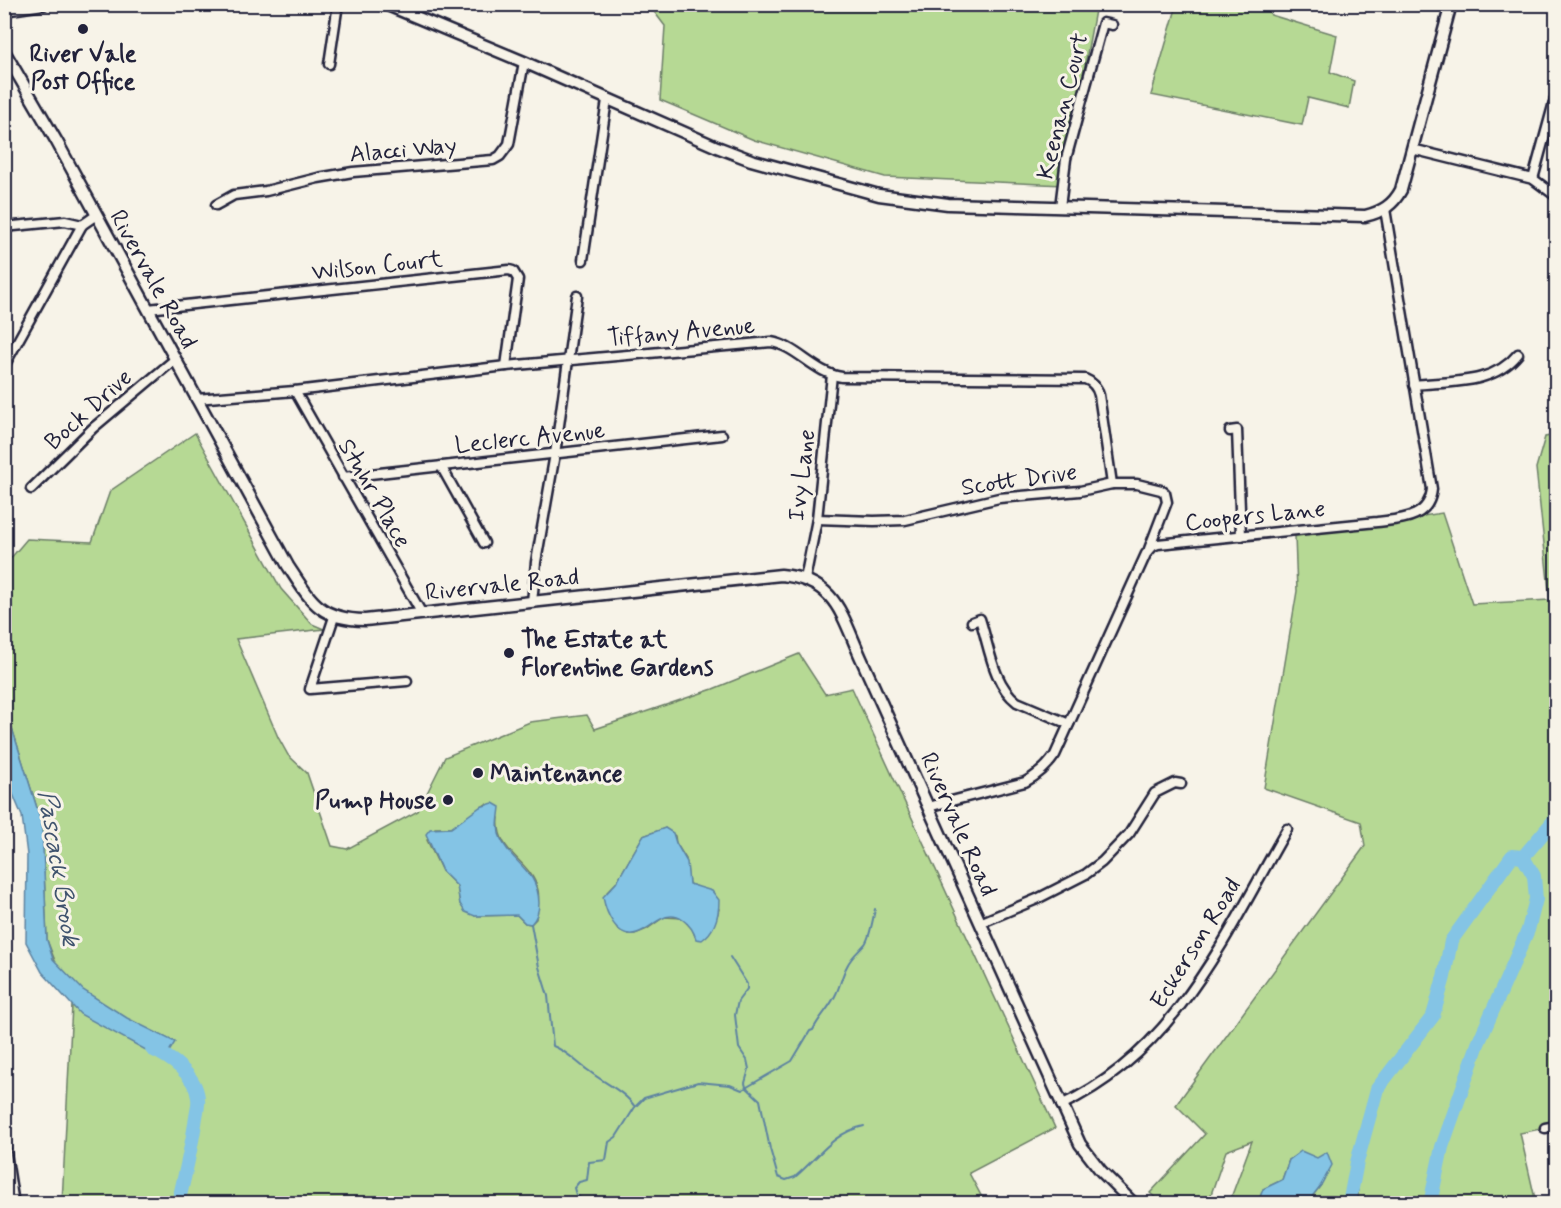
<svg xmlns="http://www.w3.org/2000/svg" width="1561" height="1208" font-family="Mynerve,sans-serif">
	<rect width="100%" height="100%" fill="#f7f3e8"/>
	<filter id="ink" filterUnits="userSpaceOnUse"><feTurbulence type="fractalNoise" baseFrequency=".0167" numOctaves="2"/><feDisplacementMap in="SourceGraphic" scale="12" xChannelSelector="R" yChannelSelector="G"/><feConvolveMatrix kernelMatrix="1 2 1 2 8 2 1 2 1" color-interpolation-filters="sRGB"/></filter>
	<g filter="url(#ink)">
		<!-- green -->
		<g fill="#b6d994" stroke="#6c7e68" stroke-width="1.5" fill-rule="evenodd">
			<polygon points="639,5 1096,5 1063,185 885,177 754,140 660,100 665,26 652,9"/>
			<polygon points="1177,5 1265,5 1271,15 1337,35 1330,72 1354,81 1349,108 1308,98 1302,125 1151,95"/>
			<path d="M195 433 281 589 312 624 324 629 236 639 278 737 288 755 307 773 332 846 347 849 418 811 445 757 530 722 587 715 595 729 713 689 799 654 825 694 852 688 1055 1128 969 1173 985 1203H62L72 1005 47 940 42 824 12 728 5 714 4 566 27 539 92 542 110 491ZM486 804 499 818C495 853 531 860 538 890 540 899 537 910 536 919L531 924 525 923 517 915 475 916 460 904 457 886 442 871 427 840 435 828H452ZM665 828 675 836 676 843 686 859 689 884 698 887 719 909C715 927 712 928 695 936L692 929 682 918 664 917 647 929 635 934H628L617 928 609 914 605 904 607 892 616 883 643 836Z"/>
			<polygon points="1556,435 1556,1126 1520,1133 1536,1203 1431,1204 1431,1201 1430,1204 1358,1203 1357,1165 1345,1203 1307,1203 1321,1185 1317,1158 1289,1160 1282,1180 1263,1189 1258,1203 1229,1203 1252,1141 1226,1151 1208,1203 1161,1203 1150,1193 1205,1134 1176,1105 1365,846 1361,822 1264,788 1297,591 1295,536 1442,513 1472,604 1550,600 1536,468 1545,437"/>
		</g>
		<!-- water -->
		<g fill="#84c4e5" stroke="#5d83a1" stroke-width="1.5">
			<polygon points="5,714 12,728 42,824 47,940 53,959 83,990 127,1018 175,1042 164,1060 80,1014 42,972 26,942 27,855 22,816 10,787 5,764"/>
			<path d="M493 803 500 807C499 818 496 829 501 839 512 864 538 869 539 903 539 911 537 918 531 924L525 923 517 915 475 916 465 912 460 904 457 886 442 871 426 834 430 829 451 828 480 807Z"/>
			<path d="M665 828 673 833 676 843 687 862 689 884 712 891 719 900C719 915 715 931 702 940L696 939C692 924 677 910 661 919 653 923 647 930 637 933 617 940 606 913 603 897L616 883 643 836Z"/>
			<polygon points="1301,1151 1317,1158 1327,1152 1332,1165 1321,1185 1307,1203 1258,1203 1263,1189 1282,1180 1289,1160"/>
			<polygon points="1357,1162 1358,1203 1345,1203"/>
		</g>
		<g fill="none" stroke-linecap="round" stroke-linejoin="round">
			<!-- stream -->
			<g stroke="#5d83a1" stroke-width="2">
				<path d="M531 924 539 967 548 996 553 1046C567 1051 577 1063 589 1071 604 1083 624 1091 635 1107"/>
				<path d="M730 957 747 984V989L738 1001 735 1015 739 1048 747 1060 749 1069 745 1083 746 1087 760 1100 770 1149 778 1177 786 1180 795 1177C819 1157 832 1133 864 1126"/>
				<path d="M579 1204 581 1198 576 1195 574 1188 579 1182 587 1180 589 1162 606 1160 609 1142 616 1137 635 1107 644 1098 698 1082 730 1085 742 1090 792 1061 810 1031 813 1030C819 1017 828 1010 835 996 840 987 842 975 847 966 851 957 859 951 865 944 870 937 873 919 875 909"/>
			</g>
			<!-- river -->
			<g stroke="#84c4e5" stroke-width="14">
				<path d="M152 1049C170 1057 196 1075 198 1098 199 1104 197 1111 196 1117 192 1146 185 1175 178 1204"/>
				<polyline points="1349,1204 1357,1162 1377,1089 1433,1016 1444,977 1451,941 1512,856 1523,857 1556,818"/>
				<polyline points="1430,1204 1442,1147 1478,1044 1528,930 1536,899 1534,876 1523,857"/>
			</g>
			<!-- minor casing -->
			<g stroke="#22223b" stroke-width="13">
				<g id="minor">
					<polyline points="329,64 338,4"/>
					<polyline points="1412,149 1533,179 1556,196"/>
					<polyline points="1533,179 1556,95"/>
					<polyline points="216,205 234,195 266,191 318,178 353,172 493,160 500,156 509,144 524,62"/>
					<polyline points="1060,207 1066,159 1103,23 1112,25"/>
					<polyline points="4,227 65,221 82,225"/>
					<polyline points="583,260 607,100"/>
					<polyline points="148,309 509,270 513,271 518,279 506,366"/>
					<polyline points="4,366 82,225 95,216"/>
					<path d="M1414 385C1452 381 1493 385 1518 354"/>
					<polyline points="295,391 422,614"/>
					<path d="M196 399 295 391 506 366 771 342C797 346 814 373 842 377L1085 379C1093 382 1097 387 1099 395L1112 484"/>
					<polyline points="1230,431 1237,430 1241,536"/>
					<polyline points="441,466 484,543"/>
					<polyline points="343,477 722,435"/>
					<polyline points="31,489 93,428 174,360"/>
					<polyline points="817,519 874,521 905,520 999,498 1080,491 1112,484 1137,484 1161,490 1165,493 1167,502 1149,549"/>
					<polyline points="805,579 817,519 832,375"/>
					<polyline points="532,602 536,562 555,454 577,296"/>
					<polyline points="334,617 310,689 407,681"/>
					<path d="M972 622 980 619C989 646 993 684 1017 702L1069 724"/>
					<path d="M928 807 1025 782C1038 775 1047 767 1055 755L1146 554 1153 546 1158 544 1377 522C1401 519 1429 519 1432 489L1385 209"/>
					<polyline points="980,923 1037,899 1086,874 1102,862 1129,834 1155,793 1175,783 1181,784"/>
					<path d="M1061 1105C1176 1053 1228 931 1287 829"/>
					<polyline points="1545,1128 1556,1126"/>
					<polyline points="4,1140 14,1204"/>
				</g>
			</g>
			<!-- tertiary casing -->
			<g stroke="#22223b" stroke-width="15">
				<g id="tertiary">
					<path d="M385 4 524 62 717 147 751 160 879 195 948 204 1365 216C1382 212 1393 205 1401 190L1451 4"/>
					<polyline points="4,10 43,4"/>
					<path d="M4 51 57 142 288 566C311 601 319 619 365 620L781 575C836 580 841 614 861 658L1080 1144 1101 1171 1134 1204"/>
				</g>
			</g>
			<!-- minor -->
			<use href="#minor" stroke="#f7f3e8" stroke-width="8"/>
			<!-- tertiary -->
			<use href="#tertiary" stroke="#f7f3e8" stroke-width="10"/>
		</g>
	</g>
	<!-- markers -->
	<g fill="#22223b" stroke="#f7f3e8" stroke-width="2">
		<circle cx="83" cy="29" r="6"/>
		<circle cx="509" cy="653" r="6"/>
		<circle cx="478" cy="773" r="6"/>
		<circle cx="448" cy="800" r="6"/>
	</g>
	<g text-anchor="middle" stroke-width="6" stroke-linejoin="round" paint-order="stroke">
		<!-- poi labels -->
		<g font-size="24" font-weight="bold" fill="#22223b" stroke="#f7f3e8" text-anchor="start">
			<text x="83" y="61" text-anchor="middle">River Vale<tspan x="83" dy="28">Post Office</tspan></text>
			<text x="521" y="647">The Estate at<tspan x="521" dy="28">Florentine Gardens</tspan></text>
			<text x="490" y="781">Maintenance</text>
			<text x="436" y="808" text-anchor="end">Pump House</text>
		</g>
		<!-- street labels -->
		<g font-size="24" fill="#22223b" stroke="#f7f3e8">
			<text transform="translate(1062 106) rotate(-76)" y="8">Keenan Court</text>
			<text transform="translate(403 149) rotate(-5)" y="8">Alacci Way</text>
			<text transform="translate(377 265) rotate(-6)" y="8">Wilson Court</text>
			<text transform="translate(154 279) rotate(61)" y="8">Rivervale Road</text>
			<text transform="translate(681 331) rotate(-5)" y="8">Tiffany Avenue</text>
			<text transform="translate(88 409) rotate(-42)" y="8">Bock Drive</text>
			<text transform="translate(530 437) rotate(-6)" y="8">Leclerc Avenue</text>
			<text transform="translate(801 475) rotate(-83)" y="8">Ivy Lane</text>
			<text transform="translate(1019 479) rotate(-8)" y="8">Scott Drive</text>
			<text transform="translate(375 493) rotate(60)" y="8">Stuhr Place</text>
			<text transform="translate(1255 515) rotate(-6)" y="8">Coopers Lane</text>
			<text transform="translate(502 584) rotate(-6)" y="8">Rivervale Road</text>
			<text transform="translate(959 824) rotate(66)" y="8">Rivervale Road</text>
			<text transform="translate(1195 943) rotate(-58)" y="8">Eckerson Road</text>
		</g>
		<!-- water labels -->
		<g font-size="26" font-style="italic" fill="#3f536e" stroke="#f7f3e8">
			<text transform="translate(60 868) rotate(81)" y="9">Pascack Brook</text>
		</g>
	</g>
	<!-- margin -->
	<rect width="1561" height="1208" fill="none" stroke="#f7f3e8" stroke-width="24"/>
	<rect x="12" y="12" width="1537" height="1184" fill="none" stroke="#22223b" stroke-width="2" filter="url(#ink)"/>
</svg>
